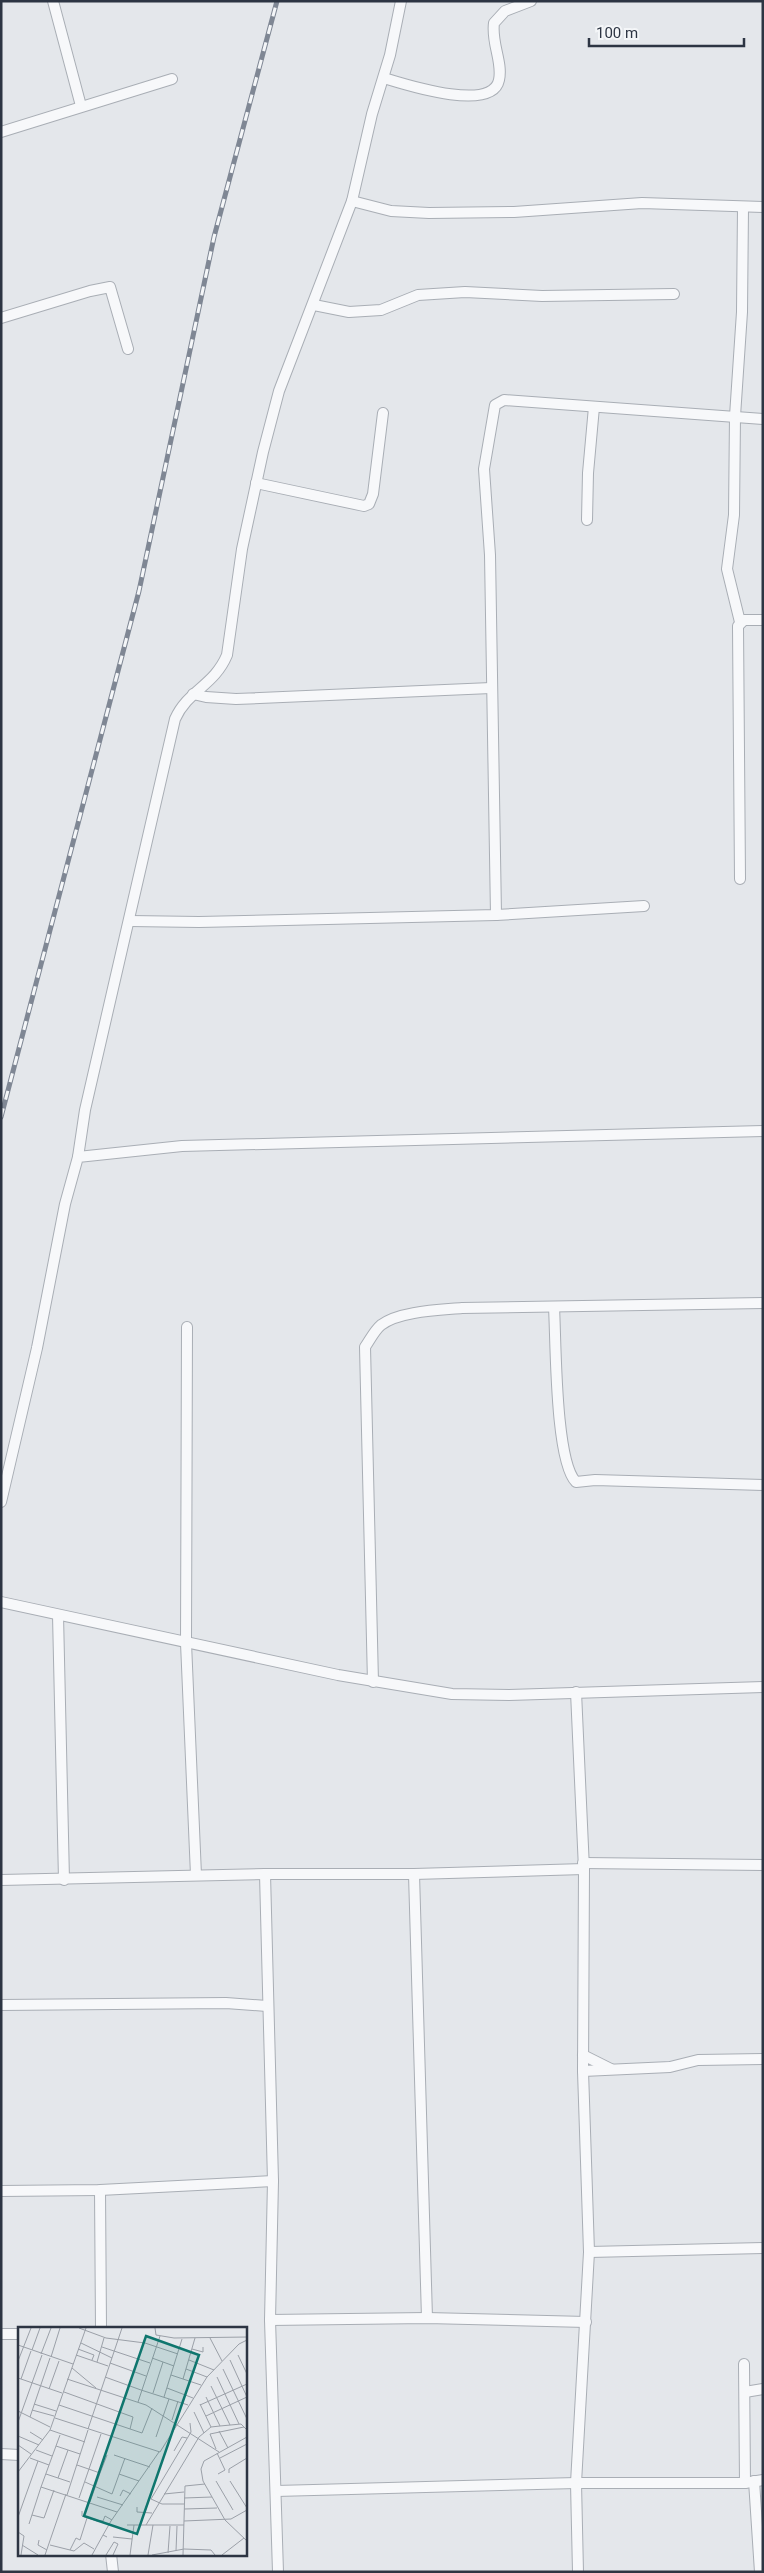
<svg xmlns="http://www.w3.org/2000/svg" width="764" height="2573" font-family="Roboto,sans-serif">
	<rect width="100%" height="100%" fill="#e4e7eb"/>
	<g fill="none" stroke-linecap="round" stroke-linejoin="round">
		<!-- minor casing -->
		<g stroke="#a9aeb5" stroke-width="12">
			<g id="minor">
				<polyline points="53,1 81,106"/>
				<path d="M384 78C404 84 492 113 499 80 503 62 491 43 494 23L505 11 531 1"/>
				<polyline points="1,132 172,79"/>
				<polyline points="352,201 391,211 429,213 514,212 642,203 763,207"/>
				<polyline points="314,305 349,312 381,310 418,295 465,292 542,296 674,294"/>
				<polyline points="1,318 90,291 110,287 128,349"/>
				<polyline points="256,483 364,506 369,504 373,494 383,413"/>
				<polyline points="587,520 588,473 594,407"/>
				<polyline points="740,622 727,569 734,515 735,416 742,312 743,208"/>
				<polyline points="193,694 206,697 236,699 491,688"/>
				<polyline points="740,879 738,626 744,620 763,620"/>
				<polyline points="496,915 490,555 484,469 495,405 504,400 763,419"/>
				<polyline points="130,921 199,922 496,915 644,906"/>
				<path d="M78 1157 85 1110 175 719C188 690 214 686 227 655L242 549 263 452 279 391 352 201 372 114 390 55 401 1"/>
				<path d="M554 1307C556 1341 555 1461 576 1482L595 1480 763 1485"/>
				<polyline points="187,1327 186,1643 196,1875"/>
				<polyline points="1,1502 37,1348 65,1204 78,1157 182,1146 763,1131"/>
				<polyline points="1,1602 338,1675 452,1694 509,1695 763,1687"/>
				<polyline points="58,1615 64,1880"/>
				<path d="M373 1682 365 1347C370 1340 374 1331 381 1325 399 1311 440 1310 462 1308L763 1303"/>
				<polyline points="576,1692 584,1869 583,2071 589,2252 576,2483 578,2572"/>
				<polyline points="583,1863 763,1865"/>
				<polyline points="265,1874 273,2181 270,2320 278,2572"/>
				<polyline points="414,1874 427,2318"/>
				<polyline points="1,1880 265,1874 414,1874 584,1869"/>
				<polyline points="1,2005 226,2003 267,2006"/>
				<polyline points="583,2055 611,2069"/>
				<polyline points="583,2071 670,2067 698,2060 763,2059"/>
				<polyline points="100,2190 101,2328"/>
				<polyline points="1,2191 100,2190 273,2181"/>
				<polyline points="589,2252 763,2248"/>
				<polyline points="270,2320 427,2318 586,2322"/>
				<polyline points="1,2334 19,2334"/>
				<polyline points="744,2364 745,2483"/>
				<polyline points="745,2392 763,2389"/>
				<polyline points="1,2454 19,2455"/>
				<polyline points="754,2481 760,2572"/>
				<polyline points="276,2491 576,2483 745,2483 763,2480"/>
				<polyline points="111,2554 113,2572"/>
			</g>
		</g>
		<!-- minor -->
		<use href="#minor" stroke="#f7f8fa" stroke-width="10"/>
		<!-- rail casing -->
		<g stroke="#7f8794" stroke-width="5">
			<polyline id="rail" points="1,1117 139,591 214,237 277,1"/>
		</g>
		<!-- rail -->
		<use href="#rail" stroke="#f4f6f8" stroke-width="3" stroke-dasharray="9" stroke-linecap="butt"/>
	</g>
	<!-- overview -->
	<g transform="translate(18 2327)">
		<rect width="229" height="229" fill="#e4e7eb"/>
		<path fill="none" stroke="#9ba0a8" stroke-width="1" d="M61 1 88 11 127 16 160 27M137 1 138 8 156 11 229 10M192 11 204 34M63 16 94 31M0 18 55 37M84 20 132 36M60 22 76 28 74 33M174 22 185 25V20M14 23 22 1M23 27 33 1M58 28 90 39M220 28 229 47M33 30 42 1M134 31 156 39M171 33 196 43M0 34 13 1M79 35 86 11M92 36 128 49M54 41 78 61M168 42 189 50M205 42 229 92M153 48 183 58M87 50 123 63M199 50 221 97M0 51 44 66M3 52 13 24M49 52 128 78 201 125M165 52 177 11M193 59 212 98M149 61 175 71M31 62 41 34M123 63 170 78M46 65 115 90 112 102M135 66 145 35M146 70 164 12M188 70 202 99M120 75 142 9M16 77 38 84M182 77 193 100M41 78 124 106 134 81M182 78 229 57M14 83 36 89M0 84 32 100M176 85 186 106M188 89 229 70 212 33M12 90 32 31M37 91 142 125 189 50 221 17 229 13M154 93 160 74M0 95 24 28M70 102 104 1M32 103 67 115M201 104 210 121M12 105 25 113M42 108 23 160 99 185M0 109 21 118M138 110 151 72M229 110 186 134 183 142 185 154 207 193 229 214M0 118 13 127M38 119 62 127M198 122 192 107 226 100M18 123 34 129M156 124 164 110 169 111M199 126 207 143 200 147M96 128 132 140M12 131 31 138M202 131 229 117M59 138 82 146 89 128M0 145 32 103 68 1M211 146V142L229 131M28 147 52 155M101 147 121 154M40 151 50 123M198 154 215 183M212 154 229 181M67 155 94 167 107 131M146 167 166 165M49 168 70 103M102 169 105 163 113 167M79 170 105 178M61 171 83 107M166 171 194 170M72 175 82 146M166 177H144L133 172 173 105 172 96M119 180V185L134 186M166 182 199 181M64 184V189L79 194H85L87 189 94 193M14 188 26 191 36 163M0 190 20 134M166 194 213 192 229 183M11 197 23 160M109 198H166M128 198 181 110 193 100 202 99 223 97 229 103M0 205 6 209 3 228M89 210 85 208 93 194 141 125M95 210 114 212M21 213 20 218 29 223M4 218 20 228M32 218 56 224 66 216 76 222M166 222 193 223 197 228M52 223 58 211 62 213 69 191M158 224 159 199M150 226 152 199M27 228 48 167M74 228 85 208M88 228 96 215 100 217 95 228M112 228 116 198M130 228 135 198M134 228 166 222M165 228 167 159 187 157M204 228 226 211"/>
		<path fill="#0f766e" fill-opacity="0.15" stroke="#0f766e" stroke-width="2.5" d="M128 9 181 28 119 207 66 189Z"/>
		<rect width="229" height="229" fill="none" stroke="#2d3543" stroke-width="2.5"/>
	</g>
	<!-- border -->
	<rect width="764" height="2573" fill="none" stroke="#2d3543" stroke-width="5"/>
	<!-- scale -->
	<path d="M589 38v8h155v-8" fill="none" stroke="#2d3543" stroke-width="2.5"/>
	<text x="596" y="38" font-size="15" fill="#2d3543" stroke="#f4f6f8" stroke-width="4" paint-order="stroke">100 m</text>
</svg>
